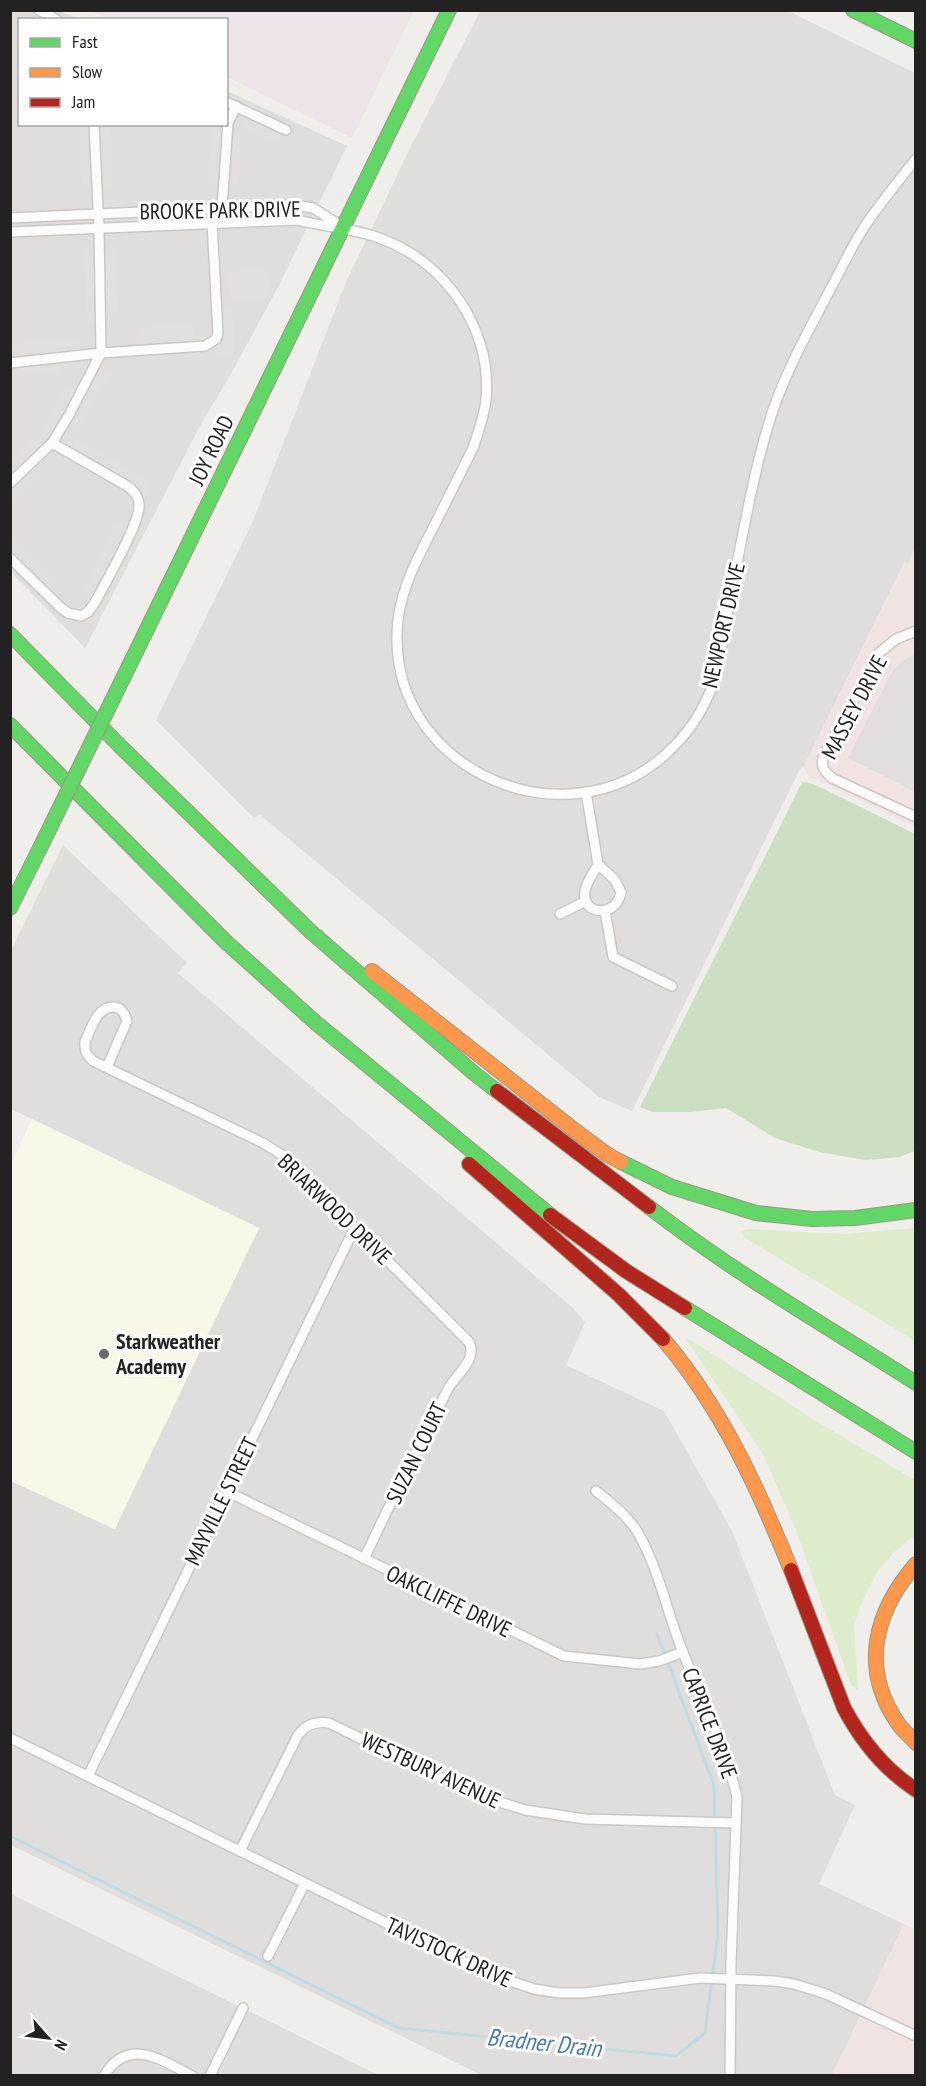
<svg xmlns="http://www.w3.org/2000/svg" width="926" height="2086" font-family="'PT Sans Narrow',sans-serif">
	<rect width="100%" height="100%" fill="#f0eeeb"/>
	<!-- residential -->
	<g fill="#dfdedc">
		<polygon points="10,11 59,11 78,19 20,20 20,124 226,124 227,91 347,146 278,287 231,374 201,424 85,648 11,572"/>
		<polygon points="480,11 788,11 915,73 915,548 908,563 904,563 804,766 800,769 632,1111 599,1097 260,815 254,818 156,720 253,521 346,282 410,148"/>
		<polygon points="63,845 187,963 178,973 573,1308 585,1322 566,1365 664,1411 732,1531 835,1795 855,1805 819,1884 904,1924 832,2075 481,2075 11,1845 11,1481 114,1529 259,1228 11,1109 10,952"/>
		<polygon points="11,1894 378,2075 11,2075"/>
	</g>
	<!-- commercial -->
	<g fill="#f1e3e1">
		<polygon points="915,548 915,827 808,776 804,766 905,562 908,563"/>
		<polygon points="904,1924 915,1929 915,2075 832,2076"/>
	</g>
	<!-- industrial -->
	<polygon fill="#ede4e9" points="91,11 414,11 352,138 227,77 226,20 109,19"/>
	<!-- education -->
	<polygon fill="#f8f7e8" points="32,1119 259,1228 115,1529 11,1481 11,1164"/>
	<!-- grass -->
	<g fill="#ddeccb">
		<polygon points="915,1228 915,1341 744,1237 740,1231 748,1229 844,1234"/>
		<polygon points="686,1339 691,1340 816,1421 915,1480 915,1535 892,1554 876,1574 863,1600 854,1624 858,1690 851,1685 797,1533 764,1456"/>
	</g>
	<!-- forest -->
	<polygon fill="#cbdec1" points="802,782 814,784 915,834 915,1151 899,1157 866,1160 819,1152 775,1138 726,1108 691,1112 653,1112 640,1107"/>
	<!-- parking -->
	<g fill="#e0dfde">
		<polygon points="247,112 283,129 276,143 241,125"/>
		<polygon points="226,124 227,137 242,137 238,186 207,184 213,125"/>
		<polygon points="79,125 110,125 113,190 82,190"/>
		<polygon points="116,244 118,313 108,313 108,323 87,324 84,246"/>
		<polygon points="269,269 270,289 266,290 267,300 231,302 228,271"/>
		<polygon points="233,310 235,356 214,357 213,346 203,347 204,357 135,360 134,338 140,338 140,327 194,325 195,336 213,335 212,311"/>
		<polygon points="79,341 80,362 61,363 61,373 11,375 10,343"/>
		<polygon points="92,364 110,374 76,434 67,428 61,437 43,427 66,388 76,393"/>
		<polygon points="35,436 50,451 38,464 45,472 11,506 11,461"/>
		<polygon points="77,439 153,484 144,498 68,454"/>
		<polygon points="117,522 128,527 95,596 84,591"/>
		<polygon points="10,534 58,582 50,591 11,551"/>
		<polygon points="915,654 916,654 915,792 848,758 893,670 903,661"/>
	</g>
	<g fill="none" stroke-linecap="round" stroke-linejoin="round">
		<!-- stream -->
		<polyline stroke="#bfdbe3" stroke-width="3" points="10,1836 399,2028 676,2056 705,2033 718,1933 714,1785 657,1634"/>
		<!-- street casing -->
		<g stroke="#c9c8c7" stroke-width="12">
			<g id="street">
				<polyline points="39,10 57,20"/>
				<polyline points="226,102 286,130"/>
				<polyline points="10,218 295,205 313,208 341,226"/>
				<path d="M10 232 297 220C325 227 354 228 382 239 447 264 492 329 486 400 484 417 478 433 473 448 460 474 447 500 434 526 416 561 397 595 397 636 395 773 568 845 667 753 687 735 702 713 712 687 721 663 723 634 728 609 742 542 752 474 773 410 788 367 810 328 831 288 843 266 853 243 867 223 882 201 899 180 916 159"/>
				<polyline points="10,363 101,353 205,346 216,339 218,333 212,223 222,208 228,123 236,106"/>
				<polyline points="10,483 52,443 69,415 101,353 99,228 94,124"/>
				<path d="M10 558 61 608 68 613 81 616 88 612 94 604C104 585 142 521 139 503 138 496 134 492 129 487L52 443"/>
				<path d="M916 631 896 639 879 653 824 755C820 766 824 771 832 778L916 817"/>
				<polyline points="586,792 598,864"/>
				<path d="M598 864 615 880 621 892C616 920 580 914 585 891 586 882 594 873 598 864Z"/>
				<polyline points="605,911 613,957 672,986"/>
				<polyline points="560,914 586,901"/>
				<path d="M107 1067 127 1021C125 1014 122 1008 115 1007 97 1005 91 1029 85 1042 84 1051 87 1056 93 1061L263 1143 282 1155 469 1342C478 1360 456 1374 448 1389 419 1445 391 1502 364 1559"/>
				<polyline points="226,1491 564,1656 640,1664 659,1661 683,1652"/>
				<path d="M596 1491C611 1503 628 1516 638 1533 659 1569 667 1612 682 1650 701 1698 725 1746 737 1797L731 1964 730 2076"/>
				<polyline points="10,1738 490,1974 534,1989 559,1993 584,1993 700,1978 775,1981 794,1984 826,1994 916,2036"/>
				<polyline points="88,1776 355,1227"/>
				<path d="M240 1851 298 1735C306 1724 316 1721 329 1723L472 1793 525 1810 585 1819 736 1823"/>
				<polyline points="268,1956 305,1883"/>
				<path d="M104 2076C128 2036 162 2060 192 2076"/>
				<polyline points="210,2076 243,2008"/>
			</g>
		</g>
		<!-- fast casing -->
		<g stroke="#999a82" stroke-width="16">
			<g id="fast">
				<polyline points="853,10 916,41"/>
				<polyline points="10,634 121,747 310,931 475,1074 497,1091"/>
				<polyline points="129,666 449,10"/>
				<polyline points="10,725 225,941 316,1023 550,1215"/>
				<polyline points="10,908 39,850"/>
				<polyline points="621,1162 672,1187 756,1213 812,1219 855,1218 916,1210"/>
				<path d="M649 1207C733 1272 826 1326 916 1383"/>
				<polyline points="685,1308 916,1452"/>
			</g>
		</g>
		<!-- slow casing -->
		<g stroke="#999a82" stroke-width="16">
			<g id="slow">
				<polyline points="372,971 582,1136 608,1155 621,1162"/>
				<path d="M663 1339C721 1407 758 1488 791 1570"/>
				<path d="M916 1564C875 1611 860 1667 897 1722 902 1730 910 1736 916 1743"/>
			</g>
		</g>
		<!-- jam casing -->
		<g stroke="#999a82" stroke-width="16">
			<g id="jam">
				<polyline points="497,1091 649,1207"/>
				<polyline points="469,1164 618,1294 663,1339"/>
				<polyline points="550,1215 626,1271 685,1308"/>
				<path d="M791 1570 844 1708C862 1742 884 1769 916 1790"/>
			</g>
		</g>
		<!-- street -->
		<use href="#street" stroke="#fdfcfc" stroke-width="9"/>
		<!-- fast -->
		<use href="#fast" stroke="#63d668" stroke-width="14"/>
		<!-- slow -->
		<use href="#slow" stroke="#ff974d" stroke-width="14"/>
		<!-- jam -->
		<use href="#jam" stroke="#b3261e" stroke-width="14"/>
		<!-- fast-bridge casing -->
		<g stroke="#999a82" stroke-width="16" stroke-linecap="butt">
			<polyline id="fast-bridge" points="39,850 129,666"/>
		</g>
		<!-- fast-bridge -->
		<use href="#fast-bridge" stroke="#63d668" stroke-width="14"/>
	</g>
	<!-- markers -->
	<circle fill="#6a6968" stroke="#fff" stroke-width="2" cx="104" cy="1354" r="6"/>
	<g text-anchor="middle" stroke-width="6" stroke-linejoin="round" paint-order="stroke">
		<!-- street labels -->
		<g font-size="22" fill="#222" stroke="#fff">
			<text transform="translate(220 210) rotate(-1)" y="8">BROOKE PARK DRIVE</text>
			<text transform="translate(211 450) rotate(-64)" y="8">JOY ROAD</text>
			<text transform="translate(723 625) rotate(-77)" y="8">NEWPORT DRIVE</text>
			<text transform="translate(854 707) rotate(-62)" y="8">MASSEY DRIVE</text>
			<text transform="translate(335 1209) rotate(44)" y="8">BRIARWOOD DRIVE</text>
			<text transform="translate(416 1453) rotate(-64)" y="8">SUZAN COURT</text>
			<text transform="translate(221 1501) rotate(-64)" y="8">MAYVILLE STREET</text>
			<text transform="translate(449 1601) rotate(26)" y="8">OAKCLIFFE DRIVE</text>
			<text transform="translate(710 1723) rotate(69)" y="8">CAPRICE DRIVE</text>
			<text transform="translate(431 1770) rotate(25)" y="8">WESTBURY AVENUE</text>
			<text transform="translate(449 1952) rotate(25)" y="8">TAVISTOCK DRIVE</text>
		</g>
		<!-- poi labels -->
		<g font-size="22" font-weight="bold" fill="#222" stroke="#fff" text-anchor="start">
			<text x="116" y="1349">Starkweather<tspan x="116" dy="25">Academy</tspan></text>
		</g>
		<!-- water labels -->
		<g font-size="24" font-style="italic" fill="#4a7aab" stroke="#fff">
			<text transform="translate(544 2043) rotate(6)" y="8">Bradner Drain</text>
		</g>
	</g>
	<!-- border -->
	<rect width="926" height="2086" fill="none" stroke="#222222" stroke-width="24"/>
	<!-- legend -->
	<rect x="18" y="18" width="210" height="108" fill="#ffffff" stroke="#a7a7a7" stroke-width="1.5"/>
	<rect x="30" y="38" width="30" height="9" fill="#63d668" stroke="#a7a7a7" stroke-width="1.5"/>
	<text x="72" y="48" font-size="18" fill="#222222">Fast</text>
	<rect x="30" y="68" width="30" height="9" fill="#ff974d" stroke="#a7a7a7" stroke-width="1.5"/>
	<text x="72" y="78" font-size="18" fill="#222222">Slow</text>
	<rect x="30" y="98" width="30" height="9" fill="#b3261e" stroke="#a7a7a7" stroke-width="1.5"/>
	<text x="72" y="108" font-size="18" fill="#222222">Jam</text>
	<!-- north arrow -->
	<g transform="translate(48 2038) rotate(118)" stroke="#ffffff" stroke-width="4.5" paint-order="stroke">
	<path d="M0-4.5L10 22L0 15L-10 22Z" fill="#222222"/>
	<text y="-9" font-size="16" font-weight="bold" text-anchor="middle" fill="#222222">N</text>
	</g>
</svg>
